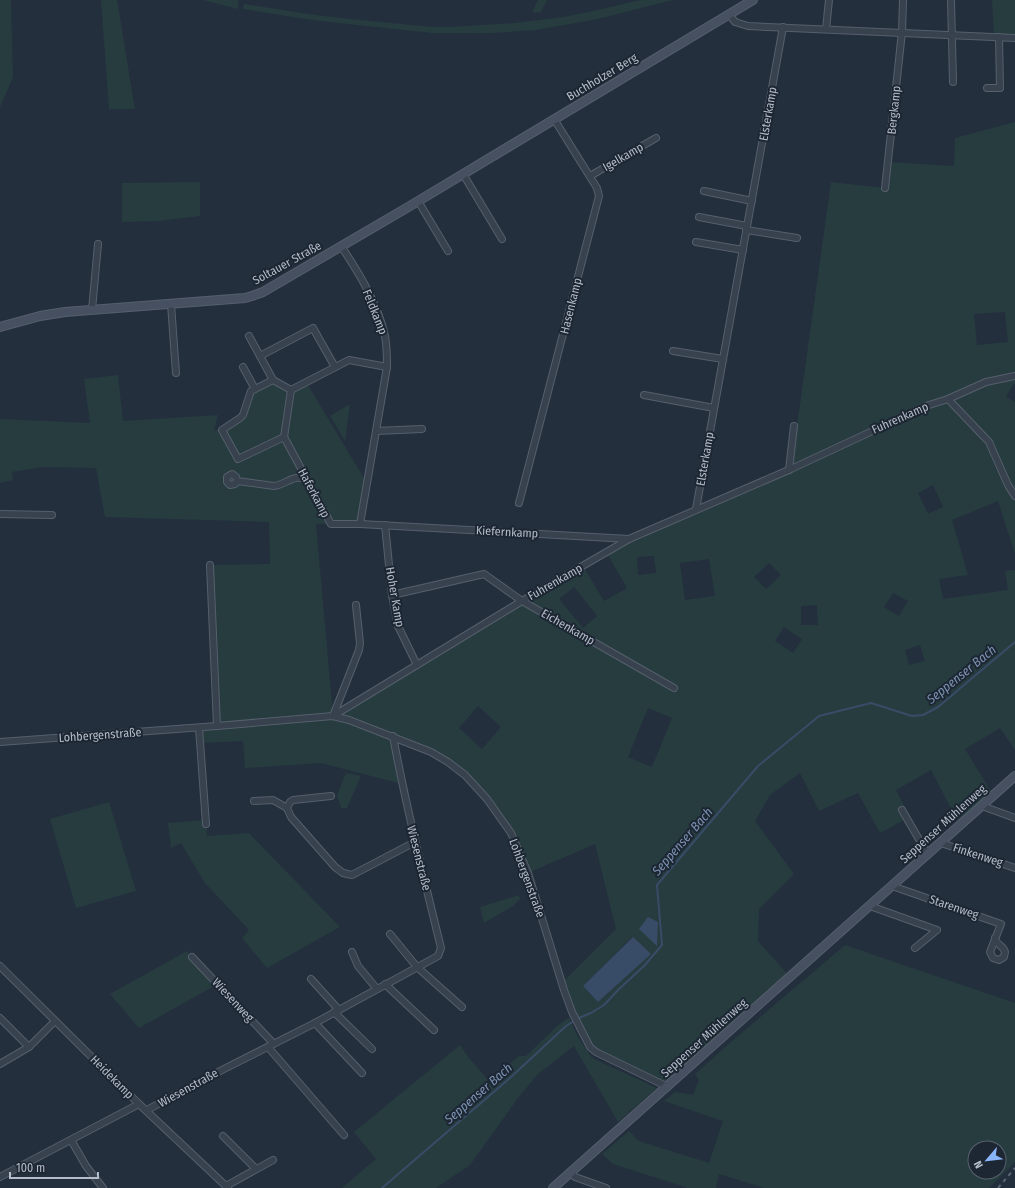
<svg xmlns="http://www.w3.org/2000/svg" width="1015" height="1188" font-family="'Fira Sans Condensed',sans-serif">
	<rect width="100%" height="100%" fill="#242f3e"/>
	<!-- green -->
	<g fill="#263c3f" fill-rule="evenodd">
		<polygon points="0,0 11,0 13,77 0,107"/>
		<polygon points="101,0 117,0 135,109 109,109"/>
		<polygon points="203,0 238,0 238,9"/>
		<polygon points="538,0 547,0 541,12 532,13"/>
		<polygon points="640,0 673,0 598,19 536,30 493,33 431,33 312,20 243,9 244,4 315,15 350,19 433,27 450,27 515,23 563,17 589,12"/>
		<polygon points="992,0 1015,0 1015,38 994,37"/>
		<path d="M1015 122V384H1014L1006 396 1015 402V554L998 501 952 520 968 575 939 579 943 599 1008 590 1005 571 1015 570V750L1000 728 965 749 994 796 960 826 931 770 896 790 910 817 880 833 858 793 819 811 800 773 770 795 755 821 794 874 759 909 758 941 790 977 668 1087 590 1047 562 983 616 929 595 844 528 873 511 833 487 799 448 762 393 737 402 784 321 763 245 768 243 741 200 743 199 728 217 726 210 565 270 564 269 522 105 517 96 468 43 467 12 472 13 480 0 483V419L90 423 84 379 118 375 123 421 218 415 214 430H222L240 418 251 391 273 380 291 390 306 382 367 483 360 524H316L333 715 583 566 604 601 627 588 606 552 791 469 831 182 885 188 888 162 954 166 955 138ZM1005 312 1008 342 977 345 974 314ZM933 485 943 507 928 514 918 493ZM654 556 656 573 638 575 637 557ZM709 559 715 596 685 600 680 563ZM769 563 781 575 766 589 754 577ZM574 587 597 616 583 628 559 599ZM893 593 908 601 899 616 884 607ZM817 605 818 625H801V606ZM784 627 802 639 793 653 775 641ZM920 645 925 661 909 665 905 650ZM478 706 501 727 482 749 459 728ZM648 708 672 718 652 767 628 757ZM632 937 650 954 598 1002 583 986Z"/>
		<polygon points="200,182 200,216 159,221 122,222 122,183"/>
		<polygon points="350,404 345,441 330,416"/>
		<polygon points="346,773 361,776 347,808 341,808 337,795"/>
		<polygon points="109,802 136,891 76,908 50,819"/>
		<polygon points="206,820 207,836 249,833 340,927 267,968 242,938 249,930 205,883 181,843 171,848 168,823"/>
		<polygon points="519,895 520,899 513,906 484,923 480,907"/>
		<path d="M845 945 1015 1003V1162L989 1188H764L719 1174 716 1188H688L613 1164 602 1154 629 1131 639 1141 709 1163 723 1121 664 1101 675 1092 693 1095 699 1080 695 1074 731 1042ZM975 1148H999V1172H975Z"/>
		<polygon points="187,951 218,984 139,1028 110,994"/>
		<polygon points="569,1017 578,1037 592,1058 657,1088 618,1122 574,1046 538,1074 518,1098 470,1165 436,1188 342,1188 376,1159 354,1132 460,1045 469,1058 489,1081 519,1056 526,1056 556,1027"/>
	</g>
	<!-- water -->
	<g fill="#394c67">
		<polygon points="648,917 658,922 657,946 639,929"/>
		<polygon points="633,937 651,954 598,1002 583,986"/>
	</g>
	<g fill="none" stroke-linecap="round" stroke-linejoin="round">
		<!-- stream -->
		<polyline stroke="#394c67" stroke-width="2" points="382,1188 510,1078 566,1026 579,1018 591,1013 604,1005 619,989 644,966 662,945 657,885 758,766 819,716 871,703 912,716 923,715 938,707 1015,642"/>
		<!-- street casing -->
		<g stroke="#565f6c" stroke-width="8">
			<g id="street">
				<polyline points="951,0 953,82"/>
				<polyline points="729,14 735,22 748,26 1015,38"/>
				<polyline points="826,29 829,0"/>
				<polyline points="987,88 1000,88 999,37"/>
				<polyline points="463,174 502,239"/>
				<polyline points="590,176 656,138"/>
				<polyline points="885,188 902,32 903,0"/>
				<polyline points="704,191 752,201"/>
				<polyline points="418,201 448,251"/>
				<polyline points="699,217 747,226"/>
				<polyline points="746,230 797,238"/>
				<polyline points="696,242 743,250"/>
				<path d="M341 246C359 273 378 304 385 336 387 346 387 357 387 367L360 524"/>
				<polyline points="171,304 176,373"/>
				<polyline points="92,310 98,244"/>
				<polyline points="249,336 260,356"/>
				<polyline points="673,351 723,359"/>
				<polyline points="243,367 255,389"/>
				<polyline points="273,380 260,356 313,328 335,367"/>
				<polyline points="644,395 714,408"/>
				<polyline points="948,399 989,442 1008,485 1015,496"/>
				<polyline points="376,431 422,429"/>
				<polyline points="284,437 331,524 360,524 629,539"/>
				<polyline points="284,437 238,459 222,430 240,418 243,415 251,391 273,380 291,390"/>
				<polyline points="284,437 291,390 349,360 387,367"/>
				<polyline points="789,470 794,426"/>
				<path d="M237 481 236 477 232 474 227 477V482L230 485 235 484 237 481 274 486C286 485 295 472 307 481"/>
				<polyline points="519,503 599,196 597,188 554,119"/>
				<polyline points="696,509 783,27"/>
				<polyline points="0,514 52,515"/>
				<polyline points="385,525 392,595 398,626 417,665"/>
				<polyline points="210,565 217,726"/>
				<polyline points="392,595 484,574 522,601 674,688"/>
				<polyline points="333,716 522,601 629,539 791,469 926,406 948,399 986,382 1015,376"/>
				<polyline points="333,716 359,650 360,643 356,605"/>
				<polyline points="199,728 206,824"/>
				<polyline points="0,742 217,726 333,716 349,720 431,752 448,762 465,775 487,799 511,833 528,873 564,990 572,1012 590,1047 596,1052 668,1087"/>
				<polyline points="331,796 293,800 290,802 287,808 291,817 335,867 343,873 352,875 415,842"/>
				<polyline points="254,801 273,800 287,808"/>
				<polyline points="982,806 1015,818"/>
				<polyline points="902,810 928,855"/>
				<polyline points="941,843 1015,868"/>
				<path d="M892 886 1001 924 990 952 993 958 999 960 1004 957 1005 952C1003 945 996 945 995 938"/>
				<polyline points="870,906 937,930 915,948"/>
				<polyline points="390,934 417,967 462,1007"/>
				<polyline points="352,952 358,966 377,989"/>
				<polyline points="192,957 273,1043"/>
				<polyline points="0,966 139,1104 228,1188"/>
				<polyline points="311,979 339,1010"/>
				<polyline points="385,984 434,1030"/>
				<polyline points="334,1012 372,1049"/>
				<polyline points="0,1018 29,1047"/>
				<polyline points="315,1023 362,1073"/>
				<polyline points="268,1047 344,1135"/>
				<polyline points="0,1064 29,1047 55,1021"/>
				<path d="M147 1110 220 1071 315 1023 438 956 441 948C424 878 406 808 393 736"/>
				<polyline points="223,1136 256,1169"/>
				<polyline points="71,1140 86,1166 103,1188"/>
				<polyline points="571,1172 575,1177 606,1188"/>
				<polyline points="0,1177 139,1104"/>
				<polyline points="226,1186 273,1160"/>
			</g>
		</g>
		<!-- secondary casing -->
		<g stroke="#565f6c" stroke-width="10">
			<g id="secondary">
				<polyline points="0,327 40,316 65,312 245,298 252,296 263,292 410,206 753,0"/>
				<polyline points="553,1188 1015,776"/>
			</g>
		</g>
		<!-- street -->
		<use href="#street" stroke="#38414e" stroke-width="6"/>
		<!-- secondary -->
		<use href="#secondary" stroke="#465061" stroke-width="8"/>
		<!-- rail -->
		<polyline stroke="#5a6575" stroke-width="2" stroke-dasharray="4 4" stroke-linecap="butt" points="998,1188 1015,1168"/>
	</g>
	<g text-anchor="middle" stroke-width="4" stroke-linejoin="round" paint-order="stroke">
		<!-- street labels -->
		<g font-size="12" fill="#b4bcc9" stroke="#1d2633">
			<text transform="translate(602 77) rotate(-31)" y="4">Buchholzer Berg</text>
			<text transform="translate(894 110) rotate(-84)" y="4">Bergkamp</text>
			<text transform="translate(768 114) rotate(-80)" y="4">Elsterkamp</text>
			<text transform="translate(623 157) rotate(-30)" y="4">Igelkamp</text>
			<text transform="translate(287 263) rotate(-29)" y="4">Soltauer Straße</text>
			<text transform="translate(571 306) rotate(-76)" y="4">Hasenkamp</text>
			<text transform="translate(375 312) rotate(68)" y="4">Feldkamp</text>
			<text transform="translate(900 418) rotate(-24)" y="4">Fuhrenkamp</text>
			<text transform="translate(705 459) rotate(-80)" y="4">Elsterkamp</text>
			<text transform="translate(314 493) rotate(62)" y="4">Haferkamp</text>
			<text transform="translate(507 532) rotate(3)" y="4">Kiefernkamp</text>
			<text transform="translate(555 582) rotate(-30)" y="4">Fuhrenkamp</text>
			<text transform="translate(395 597) rotate(80)" y="4">Hoher Kamp</text>
			<text transform="translate(568 627) rotate(30)" y="4">Eichenkamp</text>
			<text transform="translate(100 735) rotate(-4)" y="4">Lohbergenstraße</text>
			<text transform="translate(943 824) rotate(-42)" y="4">Seppenser Mühlenweg</text>
			<text transform="translate(978 855) rotate(18)" y="4">Finkenweg</text>
			<text transform="translate(419 858) rotate(76)" y="4">Wiesenstraße</text>
			<text transform="translate(527 878) rotate(70)" y="4">Lohbergenstraße</text>
			<text transform="translate(954 907) rotate(19)" y="4">Starenweg</text>
			<text transform="translate(233 1000) rotate(47)" y="4">Wiesenweg</text>
			<text transform="translate(704 1038) rotate(-42)" y="4">Seppenser Mühlenweg</text>
			<text transform="translate(112 1077) rotate(45)" y="4">Heidekamp</text>
			<text transform="translate(188 1088) rotate(-29)" y="4">Wiesenstraße</text>
		</g>
		<!-- water labels -->
		<g font-size="13" font-style="italic" fill="#7c92b1" stroke="#1d2633">
			<text transform="translate(961 674) rotate(-39)" y="5">Seppenser Bach</text>
			<text transform="translate(682 841) rotate(-49)" y="5">Seppenser Bach</text>
			<text transform="translate(478 1093) rotate(-41)" y="5">Seppenser Bach</text>
		</g>
	</g>
	<!-- north arrow -->
	<g transform="translate(987 1160) rotate(242)"><circle r="19" fill="#1d2633" stroke="#59626f"/>
	<path d="M0-3L7 15L0 10L-7 15Z" fill="#8ab4f8"/>
	<text y="-6" font-size="11" font-weight="bold" text-anchor="middle" fill="#b4bcc9">N</text>
	</g>
	<!-- scale -->
	<path d="M10 1172v6h88v-6" fill="none" stroke="#b4bcc9" stroke-width="2"/>
	<text x="16" y="1172" font-size="12" fill="#b4bcc9" stroke="#1d2633" stroke-width="3" paint-order="stroke">100 m</text>
</svg>
